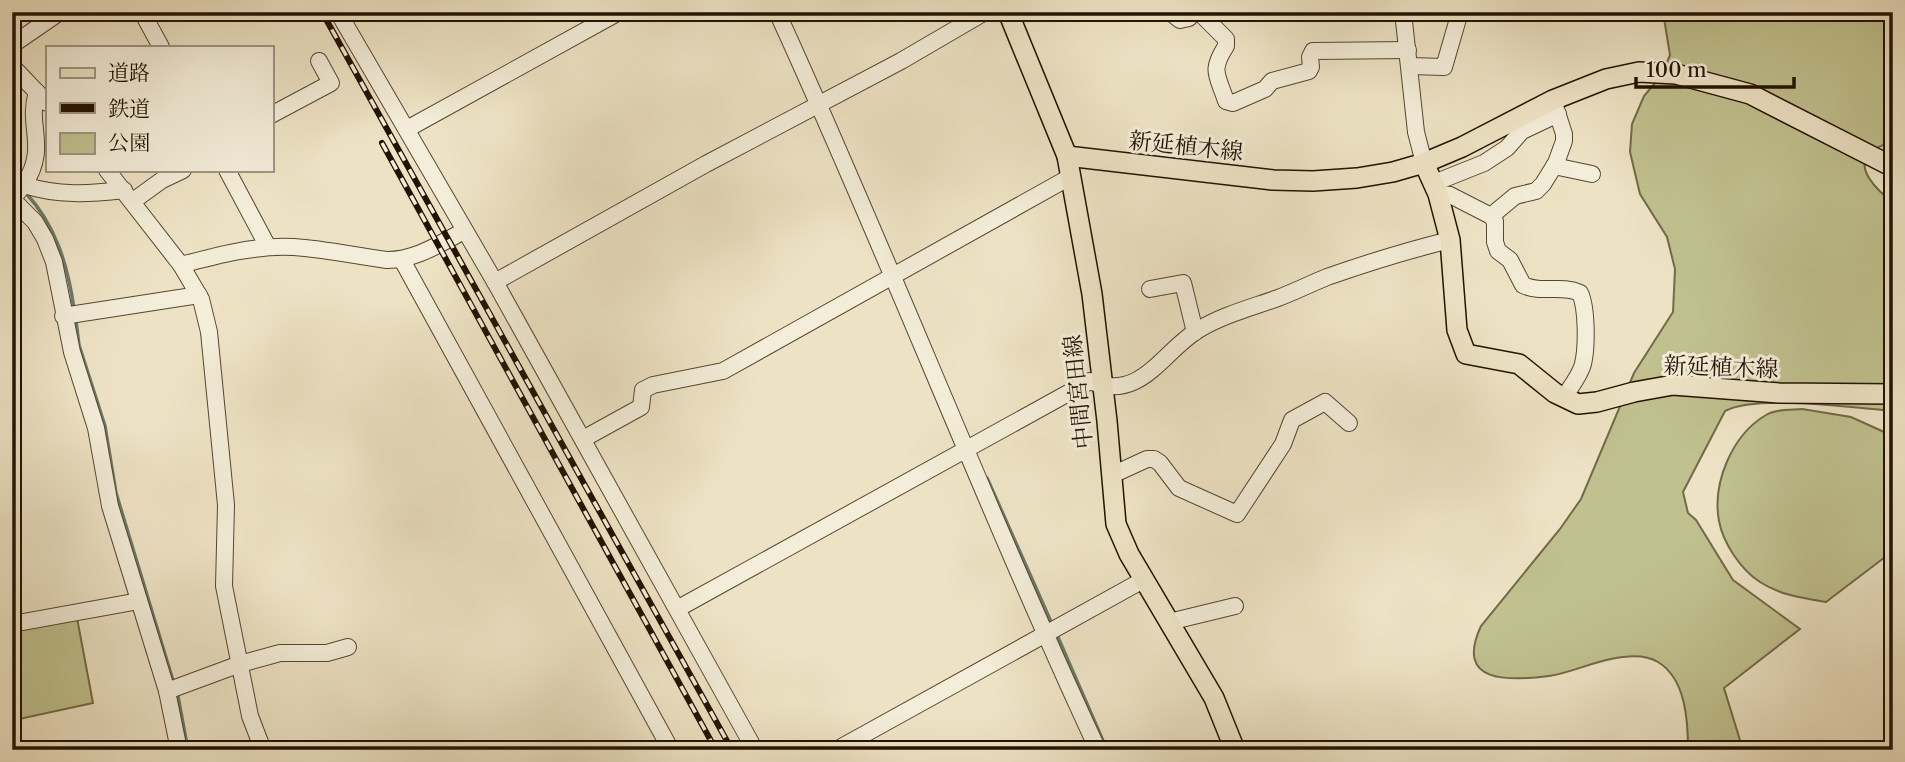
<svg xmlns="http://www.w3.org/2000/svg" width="1905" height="762" font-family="'Libre Caslon Text','Noto Serif JP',serif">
	<rect width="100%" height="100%" fill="#ede3c4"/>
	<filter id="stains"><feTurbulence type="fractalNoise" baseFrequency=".00286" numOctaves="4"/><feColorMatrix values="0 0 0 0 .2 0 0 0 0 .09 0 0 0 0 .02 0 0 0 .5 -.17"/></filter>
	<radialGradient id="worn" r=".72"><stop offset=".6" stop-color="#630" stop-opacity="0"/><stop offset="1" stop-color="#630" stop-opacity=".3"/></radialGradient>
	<!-- green -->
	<g fill="#c0c18f" stroke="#726a48" stroke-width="2">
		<path d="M1663 12H1893V141C1886 144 1877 147 1872 151 1851 167 1880 193 1893 202V411C1853 408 1757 394 1725 411L1683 492 1688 513 1696 520 1733 580 1800 629 1724 688 1743 750H1688C1688 721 1686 679 1658 662 1645 654 1625 656 1611 659 1590 663 1570 673 1549 676 1509 681 1454 684 1481 626L1560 529 1581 499 1634 373 1673 312 1675 269 1667 237 1640 194 1630 152 1632 124 1644 96 1661 76 1670 55Z"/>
		<path d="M1802 409 1851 417 1893 436V551L1826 602C1802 598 1780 595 1760 582 1741 570 1723 543 1719 521 1712 483 1732 435 1766 415 1775 409 1791 410 1802 409Z"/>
		<polygon points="77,618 93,703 19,719 12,750 12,630"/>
	</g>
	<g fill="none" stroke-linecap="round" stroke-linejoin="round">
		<!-- stream -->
		<g stroke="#6a7a68" stroke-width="3.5">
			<path d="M26 193C56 226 68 266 74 309"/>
			<polyline points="76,321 79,345 105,426 116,493 174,684"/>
			<polyline points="987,478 1052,624"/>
			<polyline points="1057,635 1107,750"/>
			<polyline points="177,691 188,750"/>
		</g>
		<!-- minor casing -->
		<g stroke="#564631" stroke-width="18">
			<g id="minor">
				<polyline points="142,12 161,47"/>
				<polyline points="338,12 495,282 755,750"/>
				<path d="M777 12C889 256 985 507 1098 750"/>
				<polyline points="1170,12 1180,20 1189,18 1192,12"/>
				<path d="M1199 12 1226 39V46C1210 71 1217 74 1226 101L1233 103 1265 89 1272 81 1309 71 1311 67 1310 57 1313 51 1408 50"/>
				<polyline points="1403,12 1416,132 1424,163"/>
				<polyline points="12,45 60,12"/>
				<polyline points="12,66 47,103"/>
				<polyline points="1410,66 1444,67 1460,12"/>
				<polyline points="271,115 331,83 319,61"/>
				<polyline points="407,129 619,12"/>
				<polyline points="1554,166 1592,174"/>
				<polyline points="107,170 181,265 201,299 209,332 226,505 224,586 250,716 263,750"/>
				<polyline points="227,170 268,247"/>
				<polyline points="1434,183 1484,163 1507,148 1522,131 1558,114"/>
				<path d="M24 185C49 146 26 127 37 92"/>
				<path d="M1438 194 1450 195 1491 216 1495 221V242L1498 251 1510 260 1523 285C1541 294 1561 284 1580 293 1587 308 1587 347 1583 364 1580 375 1571 387 1564 397"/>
				<polyline points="12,199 35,222 45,239 54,262 72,352 96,428 110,506 167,691 179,750"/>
				<path d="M12 199 24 185C58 196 89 194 124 190"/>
				<polyline points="133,201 162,180 183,170"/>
				<polyline points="1491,216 1515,196 1536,191 1543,184 1556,163 1564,141 1564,134 1553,100"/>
				<polyline points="402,260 671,750"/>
				<path d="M181 265C218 255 256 245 294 247 325 249 356 256 387 260 416 260 439 244 464 231"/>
				<polyline points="495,282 706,164 901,61 985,12"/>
				<polyline points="1150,289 1183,283 1195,332"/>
				<polyline points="63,316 199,295"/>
				<polyline points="583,439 641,407 643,390 653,385 723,371 1070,177"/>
				<polyline points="1112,475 1147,459 1154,459 1160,463 1179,488 1237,514 1283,444 1292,420 1325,402 1349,423"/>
				<path d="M677 609 1090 381C1140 403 1162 352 1198 330 1223 315 1250 308 1278 298 1294 292 1310 284 1327 277 1367 263 1409 250 1450 240"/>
				<polyline points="1169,622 1235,606"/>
				<polyline points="12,624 139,601"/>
				<polyline points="167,691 240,664 280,653 327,653 348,647"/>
				<polyline points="836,750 1145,579"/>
			</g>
		</g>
		<!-- major casing -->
		<g stroke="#231200" stroke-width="22">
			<g id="major">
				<polyline points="1008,12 1067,156 1092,294 1107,421 1116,524 1129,554 1214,698 1235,750"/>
				<polyline points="1067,156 1273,180 1313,181 1357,178 1393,172 1424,163 1462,147 1553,100 1606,79 1639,72 1676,74 1750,94 1893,167"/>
				<polyline points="1424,163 1438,194 1450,240 1457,330 1466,354 1519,364 1555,393 1578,404 1597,402 1634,392 1673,385 1779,393 1893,394"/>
			</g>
		</g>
		<!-- minor -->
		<use href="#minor" stroke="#f3edd9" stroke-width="16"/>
		<!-- major -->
		<use href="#major" stroke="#ede3c4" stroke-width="19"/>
		<!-- rail casing -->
		<g stroke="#231200" stroke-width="6">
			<g id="rail">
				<polyline points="322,12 732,750"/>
				<polyline points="382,143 716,750"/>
			</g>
		</g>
		<!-- rail -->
		<use href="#rail" stroke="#f3edd9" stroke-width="3.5" stroke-dasharray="10" stroke-linecap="butt"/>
	</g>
	<g text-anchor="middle" stroke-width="6" stroke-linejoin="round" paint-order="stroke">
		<!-- street labels -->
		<g font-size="23" fill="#231200" stroke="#f3edd9">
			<text transform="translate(1186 146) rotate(6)" y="8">新延植木線</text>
			<text transform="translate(1721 367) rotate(2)" y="8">新延植木線</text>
			<text transform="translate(1078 392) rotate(-96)" y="8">中間宮田線</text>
		</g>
	</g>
	<!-- margin -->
	<rect width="1905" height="762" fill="none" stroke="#ede3c4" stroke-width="42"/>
	<rect x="14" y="14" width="1877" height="734" fill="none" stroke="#231200" stroke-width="3.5"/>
	<rect x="21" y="21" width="1863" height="720" fill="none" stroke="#231200" stroke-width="2"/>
	<!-- legend -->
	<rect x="46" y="46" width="228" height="126" fill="#f3edd9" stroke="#a09582" stroke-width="2"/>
	<rect x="60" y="68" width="35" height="10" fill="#ede3c4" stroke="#a09582" stroke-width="2"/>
	<text x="108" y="80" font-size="21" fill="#231200">道路</text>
	<rect x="60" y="103" width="35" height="10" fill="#231200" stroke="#a09582" stroke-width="2"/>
	<text x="108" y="116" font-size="21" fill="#231200">鉄道</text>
	<rect x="60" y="133" width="35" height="21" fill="#c0c18f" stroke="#a09582" stroke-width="2"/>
	<text x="108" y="150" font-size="21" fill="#231200">公園</text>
	<!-- scale -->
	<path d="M1636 77v10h158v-10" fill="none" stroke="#231200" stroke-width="3.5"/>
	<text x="1646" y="77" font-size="21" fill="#231200" stroke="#f3edd9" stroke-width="5" paint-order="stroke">100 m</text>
	<rect width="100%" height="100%" filter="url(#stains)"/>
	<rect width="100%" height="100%" fill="url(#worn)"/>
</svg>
